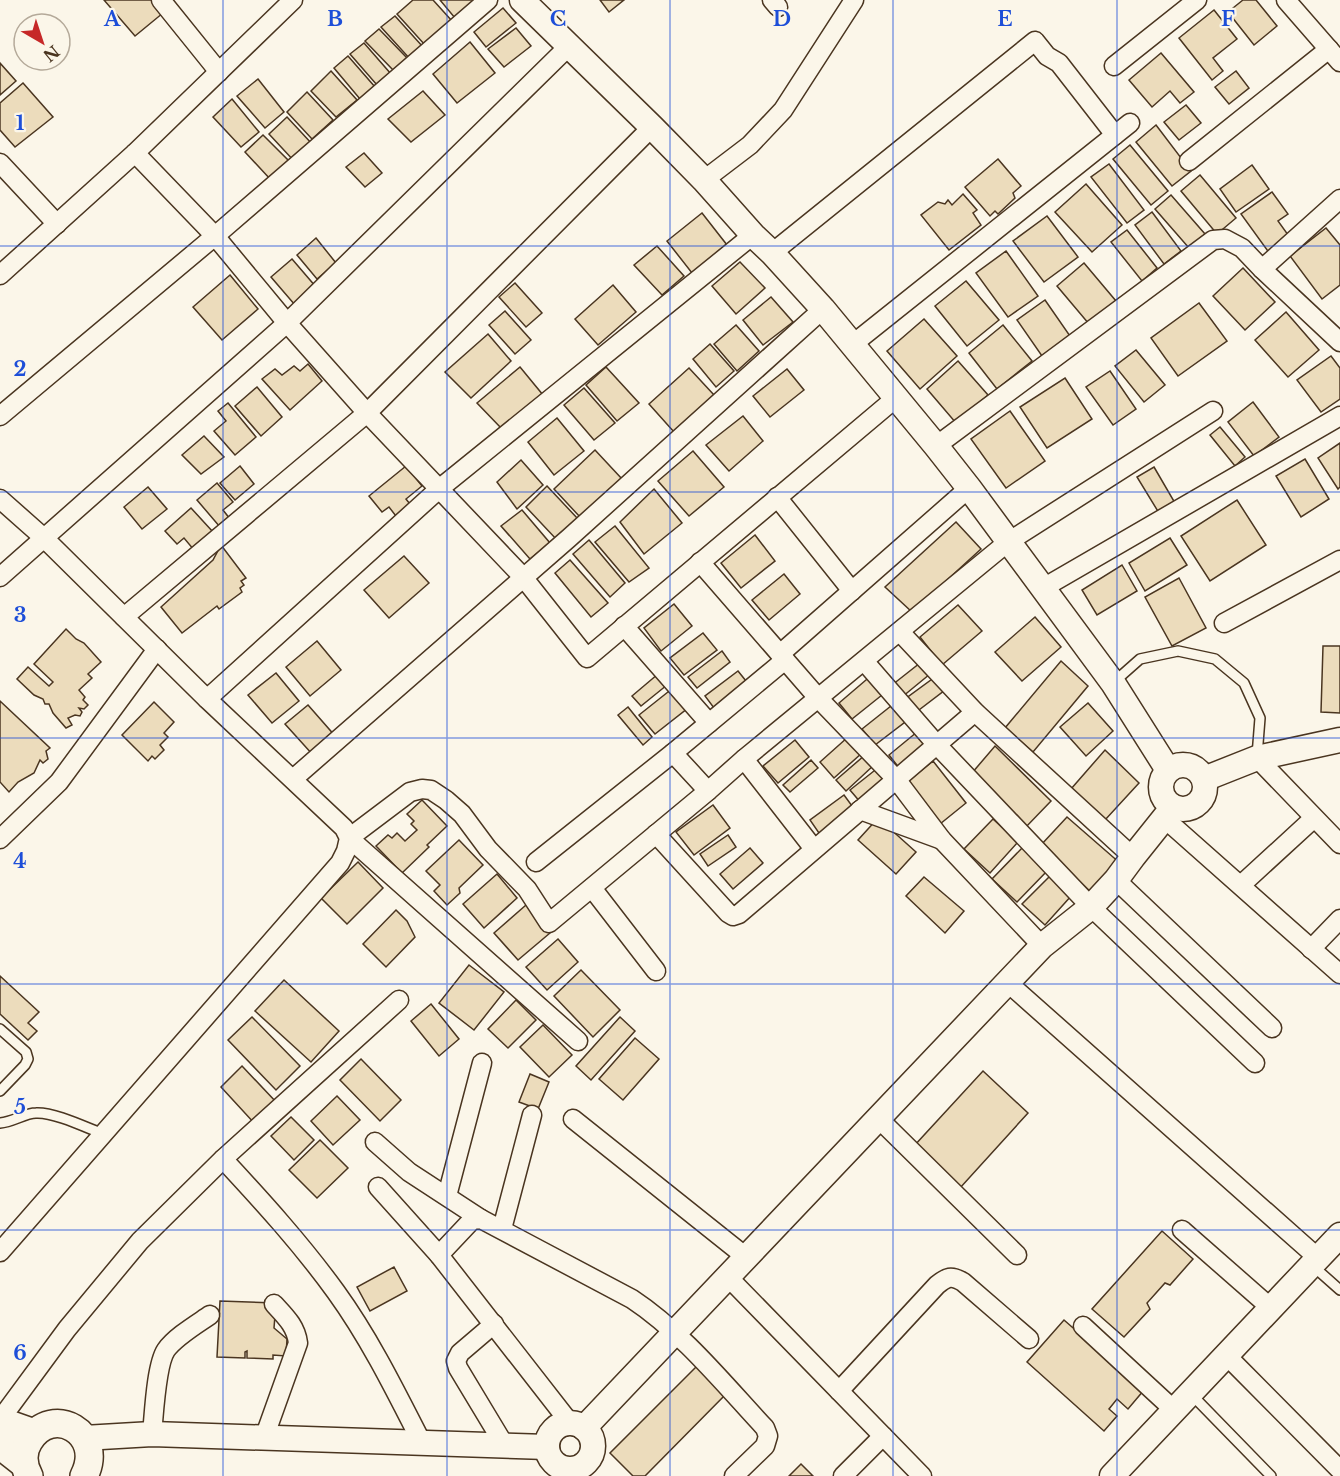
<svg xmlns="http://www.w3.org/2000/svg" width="1340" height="1476" font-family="'Libre Baskerville',serif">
	<rect width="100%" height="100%" fill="#fbf6e9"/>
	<!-- building -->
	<g fill="#ecdcbc" stroke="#4a3520" stroke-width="1.5">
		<polygon points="104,0 153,0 163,13 135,36"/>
		<polygon points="413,0 433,0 452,21 425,45 397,14"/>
		<polygon points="440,0 478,0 455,18"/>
		<polygon points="600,0 624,0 609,12"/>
		<polygon points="1243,0 1256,0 1277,26 1254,45 1228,12"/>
		<polygon points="503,8 516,23 486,47 474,32"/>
		<polygon points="1214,10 1237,39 1213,58 1223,71 1212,80 1179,38"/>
		<polygon points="395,16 423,47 410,59 381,27"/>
		<polygon points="516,28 531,46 504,67 488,49"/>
		<polygon points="379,29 408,59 394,71 365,41"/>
		<polygon points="470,42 495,73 457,103 433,74"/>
		<polygon points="364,43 391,74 377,85 350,54"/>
		<polygon points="1161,53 1194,92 1180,103 1170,91 1152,107 1129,80"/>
		<polygon points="348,56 375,87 360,99 334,68"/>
		<polygon points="0,63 16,81 0,95"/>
		<polygon points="331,71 357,100 336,117 311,91"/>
		<polygon points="1236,71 1249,88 1229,104 1215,87"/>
		<polygon points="258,79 284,112 265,128 237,96"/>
		<polygon points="23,83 53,117 15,147 0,130 0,103"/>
		<polygon points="423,91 445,115 411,142 388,119"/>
		<polygon points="307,92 333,120 312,139 287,112"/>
		<polygon points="232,99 259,132 241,147 213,117"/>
		<polygon points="1186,105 1201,123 1179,140 1164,122"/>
		<polygon points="287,117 313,145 295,162 269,134"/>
		<polygon points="1156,125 1191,171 1172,186 1136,142"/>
		<polygon points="263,135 291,163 271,180 245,152"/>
		<polygon points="1130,145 1168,191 1151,205 1113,159"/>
		<polygon points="364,153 382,173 365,187 346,167"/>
		<polygon points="998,159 1021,186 1013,193 1015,198 998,214 995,211 990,216 965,187"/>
		<polygon points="1109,164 1144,210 1127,223 1091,177"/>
		<polygon points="1252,165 1269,189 1236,212 1220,189"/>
		<polygon points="1200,175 1236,218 1217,234 1181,191"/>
		<polygon points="1086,184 1122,225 1092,252 1055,212"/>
		<polygon points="1272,192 1288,214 1278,221 1291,239 1270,254 1241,214"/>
		<polygon points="963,194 977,210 973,213 981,225 949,250 921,215 938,202 945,204 948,200 952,205"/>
		<polygon points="1171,195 1205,234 1189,248 1155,209"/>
		<polygon points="1152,212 1181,251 1164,264 1135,225"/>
		<polygon points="702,213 727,245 692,273 667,241"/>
		<polygon points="1047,216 1078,257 1044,282 1013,241"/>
		<polygon points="1326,228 1340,245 1340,285 1322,299 1290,256"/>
		<polygon points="1127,230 1157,268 1142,281 1111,242"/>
		<polygon points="316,238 336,263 317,279 297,255"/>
		<polygon points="657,246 684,276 662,295 634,265"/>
		<polygon points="1006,251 1038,296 1008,317 976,273"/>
		<polygon points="292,259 316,287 295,305 271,277"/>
		<polygon points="740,262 765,288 736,314 712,286"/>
		<polygon points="1084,263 1116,301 1089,324 1057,286"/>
		<polygon points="1243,268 1275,302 1245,330 1213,296"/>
		<polygon points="230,275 258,309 222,340 193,307"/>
		<polygon points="966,281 999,320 967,346 935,306"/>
		<polygon points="515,283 542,313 526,327 499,297"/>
		<polygon points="613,285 636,312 598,345 575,319"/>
		<polygon points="771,297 793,322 763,345 743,320"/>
		<polygon points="1045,300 1070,336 1042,356 1017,320"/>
		<polygon points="1199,303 1227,341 1178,376 1151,338"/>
		<polygon points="505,311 531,340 515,354 489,325"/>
		<polygon points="1286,312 1319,350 1288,377 1255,340"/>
		<polygon points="924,319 957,356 920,389 887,351"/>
		<polygon points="736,325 759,351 737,371 714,344"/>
		<polygon points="1003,325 1032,361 997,389 969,353"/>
		<polygon points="488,334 511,361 471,398 445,372"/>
		<polygon points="710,344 734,371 716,387 693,359"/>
		<polygon points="1136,350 1165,385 1144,402 1115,366"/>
		<polygon points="1331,356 1340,368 1340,399 1321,412 1297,380"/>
		<polygon points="958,361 988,395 956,423 927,389"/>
		<polygon points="308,364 322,381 290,410 262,379 275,369 282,375 294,366 300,371"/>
		<polygon points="520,367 543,395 502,429 477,403"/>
		<polygon points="606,367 639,403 617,421 586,385"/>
		<polygon points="689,368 714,395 674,432 649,404"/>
		<polygon points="787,369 804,390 770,417 753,396"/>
		<polygon points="1110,371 1136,409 1113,425 1086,387"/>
		<polygon points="1065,378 1092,419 1047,448 1020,407"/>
		<polygon points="257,387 282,417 261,436 235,406"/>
		<polygon points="584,388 615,423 594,440 564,405"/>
		<polygon points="1253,402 1279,437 1254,456 1228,422"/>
		<polygon points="228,403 256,437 235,455 214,431 226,421 218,411"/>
		<polygon points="1010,411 1045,461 1006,488 971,439"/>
		<polygon points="743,416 763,441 729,471 706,445"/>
		<polygon points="557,418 584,451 554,475 528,442"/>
		<polygon points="1220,427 1245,457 1235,466 1210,435"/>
		<polygon points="204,436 224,457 201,474 182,455"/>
		<polygon points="1340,443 1340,487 1338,489 1318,458"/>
		<polygon points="595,450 622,479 580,517 554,489"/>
		<polygon points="693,451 724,487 689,516 658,481"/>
		<polygon points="1305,459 1329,499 1301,517 1276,476"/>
		<polygon points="521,460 543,485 517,509 497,482"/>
		<polygon points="240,466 254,484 235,500 220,483"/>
		<polygon points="406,466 422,486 406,499 414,509 399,520 389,507 382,512 369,496"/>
		<polygon points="1154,467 1175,503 1159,513 1137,477"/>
		<polygon points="217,483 233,502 223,510 230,519 220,527 197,500"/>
		<polygon points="547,486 578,519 557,540 526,507"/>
		<polygon points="148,487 167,509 142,529 124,507"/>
		<polygon points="654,489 682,523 644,554 620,522"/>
		<polygon points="1237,500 1266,545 1210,581 1181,536"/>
		<polygon points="191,508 213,532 194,550 184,538 177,544 165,531"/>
		<polygon points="522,510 550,543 530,559 501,526"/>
		<polygon points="956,522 981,549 912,612 885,587"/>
		<polygon points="615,526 649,568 629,582 595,542"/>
		<polygon points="755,535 775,561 741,588 721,563"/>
		<polygon points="1170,538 1187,565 1145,591 1129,563"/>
		<polygon points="589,540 625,583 610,597 573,554"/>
		<polygon points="221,545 246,578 241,581 244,585 240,588 242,592 219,609 217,606 182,633 161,607 213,560"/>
		<polygon points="404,556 429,583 389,618 364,590"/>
		<polygon points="570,560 608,603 591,617 555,573"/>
		<polygon points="1122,565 1137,591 1097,615 1082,590"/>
		<polygon points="784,574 800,594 769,620 752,600"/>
		<polygon points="1179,578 1206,628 1172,646 1145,597"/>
		<polygon points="674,604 692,626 661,651 644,628"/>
		<polygon points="958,605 982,631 942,665 920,637"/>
		<polygon points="1035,617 1061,647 1022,681 995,652"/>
		<polygon points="66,629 76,639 84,643 101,662 88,674 92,678 79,690 85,697 83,700 88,705 84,709 79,708 82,712 80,716 75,715 68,718 72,725 66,728 53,713 49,704 45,704 43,699 34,695 17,679 28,667 49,686 53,682 34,664"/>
		<polygon points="703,633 717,650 684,675 670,658"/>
		<polygon points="317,641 341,670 310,696 286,667"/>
		<polygon points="1323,646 1340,646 1340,713 1321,712"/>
		<polygon points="722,651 730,662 697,688 688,677"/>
		<polygon points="1061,661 1088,686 1033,752 1005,728"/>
		<polygon points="920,663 930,674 902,697 892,685"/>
		<polygon points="738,671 750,686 717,712 705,696"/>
		<polygon points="276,673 299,701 272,723 248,695"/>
		<polygon points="658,674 667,685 641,706 632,696"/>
		<polygon points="873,674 887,691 852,719 839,703"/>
		<polygon points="935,677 945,690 915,713 905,699"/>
		<polygon points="673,688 688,708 655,734 639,715"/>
		<polygon points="0,701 50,748 46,751 48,759 43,763 40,760 34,773 18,782 9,792 0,782"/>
		<polygon points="154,702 174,722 164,733 168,737 160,745 164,750 155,759 152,756 148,761 122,735"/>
		<polygon points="896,702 909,719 875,745 862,729"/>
		<polygon points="1088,703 1113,731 1086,756 1060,727"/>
		<polygon points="308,705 336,737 313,755 285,724"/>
		<polygon points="628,707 652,737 643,745 618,715"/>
		<polygon points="917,732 928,746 900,769 889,755"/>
		<polygon points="848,737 862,753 834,778 820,762"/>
		<polygon points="795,740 809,757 778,783 763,766"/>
		<polygon points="995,746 1051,801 1025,828 972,773"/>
		<polygon points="1105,750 1139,783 1105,820 1071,789"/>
		<polygon points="865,755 874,765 846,791 836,780"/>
		<polygon points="811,760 818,768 790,792 783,785"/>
		<polygon points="933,761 966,803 940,824 907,782"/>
		<polygon points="879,767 889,780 861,803 850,790"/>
		<polygon points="844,795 855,810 821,836 810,820"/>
		<polygon points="422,800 447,826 427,845 429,847 402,873 376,846 388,835 392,838 397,833 405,841 417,830 411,824 414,821 407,814"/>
		<polygon points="713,805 730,828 694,855 676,832"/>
		<polygon points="1067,817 1121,864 1094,895 1041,845"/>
		<polygon points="878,818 916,852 896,874 858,840"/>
		<polygon points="993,819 1018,842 990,873 964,849"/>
		<polygon points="728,835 736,847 708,866 700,854"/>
		<polygon points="459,840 483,865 459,888 460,893 447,905 434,891 440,885 426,871"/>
		<polygon points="1023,847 1048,870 1017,902 992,879"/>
		<polygon points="750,848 763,863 733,889 720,874"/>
		<polygon points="358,862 383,888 347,924 321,898"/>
		<polygon points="497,874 517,898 484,928 463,904"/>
		<polygon points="1051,875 1072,895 1045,925 1022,904"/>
		<polygon points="924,877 964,911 945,933 906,896"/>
		<polygon points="526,905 550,933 518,960 494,933"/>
		<polygon points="396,910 407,921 415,937 386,967 363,944"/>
		<polygon points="558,939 578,962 547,990 526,967"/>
		<polygon points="469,965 504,992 474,1030 439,1003"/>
		<polygon points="581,970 620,1010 593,1037 554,996"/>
		<polygon points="0,976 39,1012 28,1023 37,1031 28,1040 0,1014"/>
		<polygon points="284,980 339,1031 311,1062 255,1011"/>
		<polygon points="516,1000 536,1020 508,1048 488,1029"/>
		<polygon points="431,1004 459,1039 439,1056 411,1021"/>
		<polygon points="252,1017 300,1066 276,1090 228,1040"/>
		<polygon points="620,1017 635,1031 591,1080 576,1066"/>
		<polygon points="543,1025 572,1055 549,1077 520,1047"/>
		<polygon points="635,1038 659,1059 623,1100 599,1079"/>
		<polygon points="361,1059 401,1100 380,1121 340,1080"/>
		<polygon points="242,1066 277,1103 255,1124 221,1087"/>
		<polygon points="983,1071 1028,1113 960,1188 914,1146"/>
		<polygon points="530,1074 549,1082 538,1109 519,1102"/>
		<polygon points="337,1096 360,1120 333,1145 311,1121"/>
		<polygon points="291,1117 314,1140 294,1160 271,1136"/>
		<polygon points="320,1140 348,1168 317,1198 289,1170"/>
		<polygon points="1162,1231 1193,1259 1170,1285 1165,1283 1147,1303 1150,1309 1124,1337 1092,1309"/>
		<polygon points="394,1267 407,1291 370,1311 357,1287"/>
		<polygon points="220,1301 276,1303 274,1328 287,1339 286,1356 273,1355 273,1359 247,1358 247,1351 245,1352 245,1358 217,1357"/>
		<polygon points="1064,1320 1144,1390 1128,1409 1117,1399 1109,1409 1117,1416 1104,1431 1027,1362"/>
		<polygon points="697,1366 726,1394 645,1476 633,1476 610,1453"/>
		<polygon points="801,1464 813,1476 789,1476"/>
	</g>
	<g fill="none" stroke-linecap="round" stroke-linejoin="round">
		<!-- lane casing -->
		<g stroke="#4a3520" stroke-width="12">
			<g id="lane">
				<polyline points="1114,682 1140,659 1178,651 1215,659 1244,683 1260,718 1257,756"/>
				<polyline points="0,1029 26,1052 28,1059 25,1065 0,1091"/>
				<path d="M0 1123C13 1122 25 1113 36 1113 54 1112 85 1127 103 1134"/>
				<polyline points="1313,1266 1340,1290"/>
				<polyline points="1192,1395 1271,1476"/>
			</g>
		</g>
		<!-- street casing -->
		<g stroke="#4a3520" stroke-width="21">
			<g id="street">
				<polyline points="161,0 219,72"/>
				<polyline points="772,0 778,7"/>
				<polyline points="1286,0 1340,62"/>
				<polyline points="1114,66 1197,0"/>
				<polyline points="135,153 215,236 287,323 367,413 523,577 587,658 897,397"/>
				<polyline points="1189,161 1329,49"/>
				<polyline points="0,163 57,224"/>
				<polyline points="704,180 750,145 783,110 854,0"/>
				<polyline points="1340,199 1262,269 1340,342"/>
				<polyline points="772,253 1035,41 1047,56 1059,63 1115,135"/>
				<polyline points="0,275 135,153 293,0"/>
				<polyline points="853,344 1130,123"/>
				<polyline points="0,416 215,236 488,0"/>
				<polyline points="936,446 1213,240 1225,239 1242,248 1262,269"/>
				<polyline points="777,497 852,591"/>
				<polyline points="0,499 44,538 207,699 344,828 349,838 346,851 340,863 0,1252"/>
				<polyline points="700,562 819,699 896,779 942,840 1042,946"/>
				<polyline points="0,577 287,323 569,46"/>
				<polyline points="1043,588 1340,416"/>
				<polyline points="124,617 367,413 652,127"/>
				<polyline points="1224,623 1340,560"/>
				<polyline points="624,626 709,723"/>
				<polyline points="900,632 975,712 1133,857"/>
				<polyline points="780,654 969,488"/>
				<polyline points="864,661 937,745 1091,907 1255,1063"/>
				<polyline points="207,699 439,489 753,235"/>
				<polyline points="673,753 708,791"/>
				<polyline points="1257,758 1340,844"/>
				<polyline points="744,759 814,849"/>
				<polyline points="293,779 569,538 823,309"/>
				<polyline points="860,810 942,840"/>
				<polyline points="1164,818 1340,974"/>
				<polyline points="656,834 728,913 733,916 739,914 975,712"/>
				<polyline points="0,839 59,782 157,649"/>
				<polyline points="536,862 673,753 785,660"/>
				<polyline points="1116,880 1272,1028"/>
				<polyline points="1241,885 1314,818"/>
				<polyline points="592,888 656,971"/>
				<polyline points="1311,949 1340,919"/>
				<polyline points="1007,982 1318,1258"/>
				<polyline points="578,1041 349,838 410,792 422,789 431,790 446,800 462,814 488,849 527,889 549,923 708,791 744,759 1008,542 1213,411"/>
				<polyline points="878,1118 1017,1255"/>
				<polyline points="573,1119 746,1257"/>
				<polyline points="375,1142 409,1172 481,1219"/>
				<path d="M223 1159C263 1202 302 1245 336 1292 370 1339 396 1392 422 1443"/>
				<polyline points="378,1187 439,1255 570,1423"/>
				<polyline points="447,1196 482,1063"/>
				<polyline points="502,1229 532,1115"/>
				<polyline points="1182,1230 1271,1308"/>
				<path d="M439 1255 472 1220 481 1219 632 1299C682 1332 724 1384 765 1428L768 1436 765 1446 734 1476"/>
				<polyline points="728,1277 922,1476"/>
				<polyline points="494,1324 460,1353 456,1361 458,1368 505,1446"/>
				<polyline points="1083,1326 1174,1410"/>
				<polyline points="1226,1355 1340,1470"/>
				<path d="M839 1391 937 1285C947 1277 951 1275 963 1282L1029 1339"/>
				<polyline points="0,1420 67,1329 140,1241 223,1159 399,1000"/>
				<path d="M152 1434C154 1415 156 1365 166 1350 175 1337 197 1324 210 1315"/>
				<path d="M264 1438 298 1343C296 1326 285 1316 274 1304"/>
				<polyline points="843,1476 883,1436"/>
			</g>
		</g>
		<!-- secondary casing -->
		<g stroke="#4a3520" stroke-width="27">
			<g id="secondary">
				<polyline points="522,0 652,127 704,180 753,235 772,253 823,309 936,446 969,488 1113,683 1168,770"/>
				<circle cx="1183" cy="787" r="22"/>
				<polyline points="1204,779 1257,758 1340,740"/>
				<circle cx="570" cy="1446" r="23"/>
				<polyline points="584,1428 1042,946 1091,907 1116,880 1133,857 1173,807"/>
				<polyline points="84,1438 152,1434 547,1447"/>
				<polyline points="1112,1476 1340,1235"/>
			</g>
		</g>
		<!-- primary casing -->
		<g stroke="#4a3520" stroke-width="30">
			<g id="primary">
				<polyline points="0,1421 34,1433"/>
				<polyline points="0,1445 24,1464"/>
				<path d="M29 1476C23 1465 22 1452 29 1441 52 1403 106 1433 84 1476"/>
			</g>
		</g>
		<!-- lane -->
		<use href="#lane" stroke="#fbf6e9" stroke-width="9"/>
		<!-- street -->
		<use href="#street" stroke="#fbf6e9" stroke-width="18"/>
		<!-- secondary -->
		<use href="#secondary" stroke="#fbf6e9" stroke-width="24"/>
		<!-- primary -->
		<use href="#primary" stroke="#fbf6e9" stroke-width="27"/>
	</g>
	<!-- grid -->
	<path fill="none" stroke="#1d4ed8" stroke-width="1.5" stroke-opacity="0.55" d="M223 0V1476M447 0V1476M670 0V1476M893 0V1476M1117 0V1476M0 246H1340M0 492H1340M0 738H1340M0 984H1340M0 1230H1340"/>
	<g font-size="20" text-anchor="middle" font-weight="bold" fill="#1d4ed8" stroke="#fbf6e9" stroke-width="4.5" stroke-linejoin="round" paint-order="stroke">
		<text x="112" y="26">A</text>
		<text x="335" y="26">B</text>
		<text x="558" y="26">C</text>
		<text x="782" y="26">D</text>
		<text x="1005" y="26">E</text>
		<text x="1228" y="26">F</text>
		<text x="20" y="130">1</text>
		<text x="20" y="376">2</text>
		<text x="20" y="622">3</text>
		<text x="20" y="868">4</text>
		<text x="20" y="1114">5</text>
		<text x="20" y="1360">6</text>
	</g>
	<!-- north arrow -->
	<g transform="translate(42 42) rotate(141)"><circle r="28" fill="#fbf6e9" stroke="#b4a999" stroke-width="1.5"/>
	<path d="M0-4.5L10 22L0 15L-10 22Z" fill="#c62828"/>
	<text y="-9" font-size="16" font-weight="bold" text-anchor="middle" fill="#4a3520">N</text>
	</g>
</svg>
